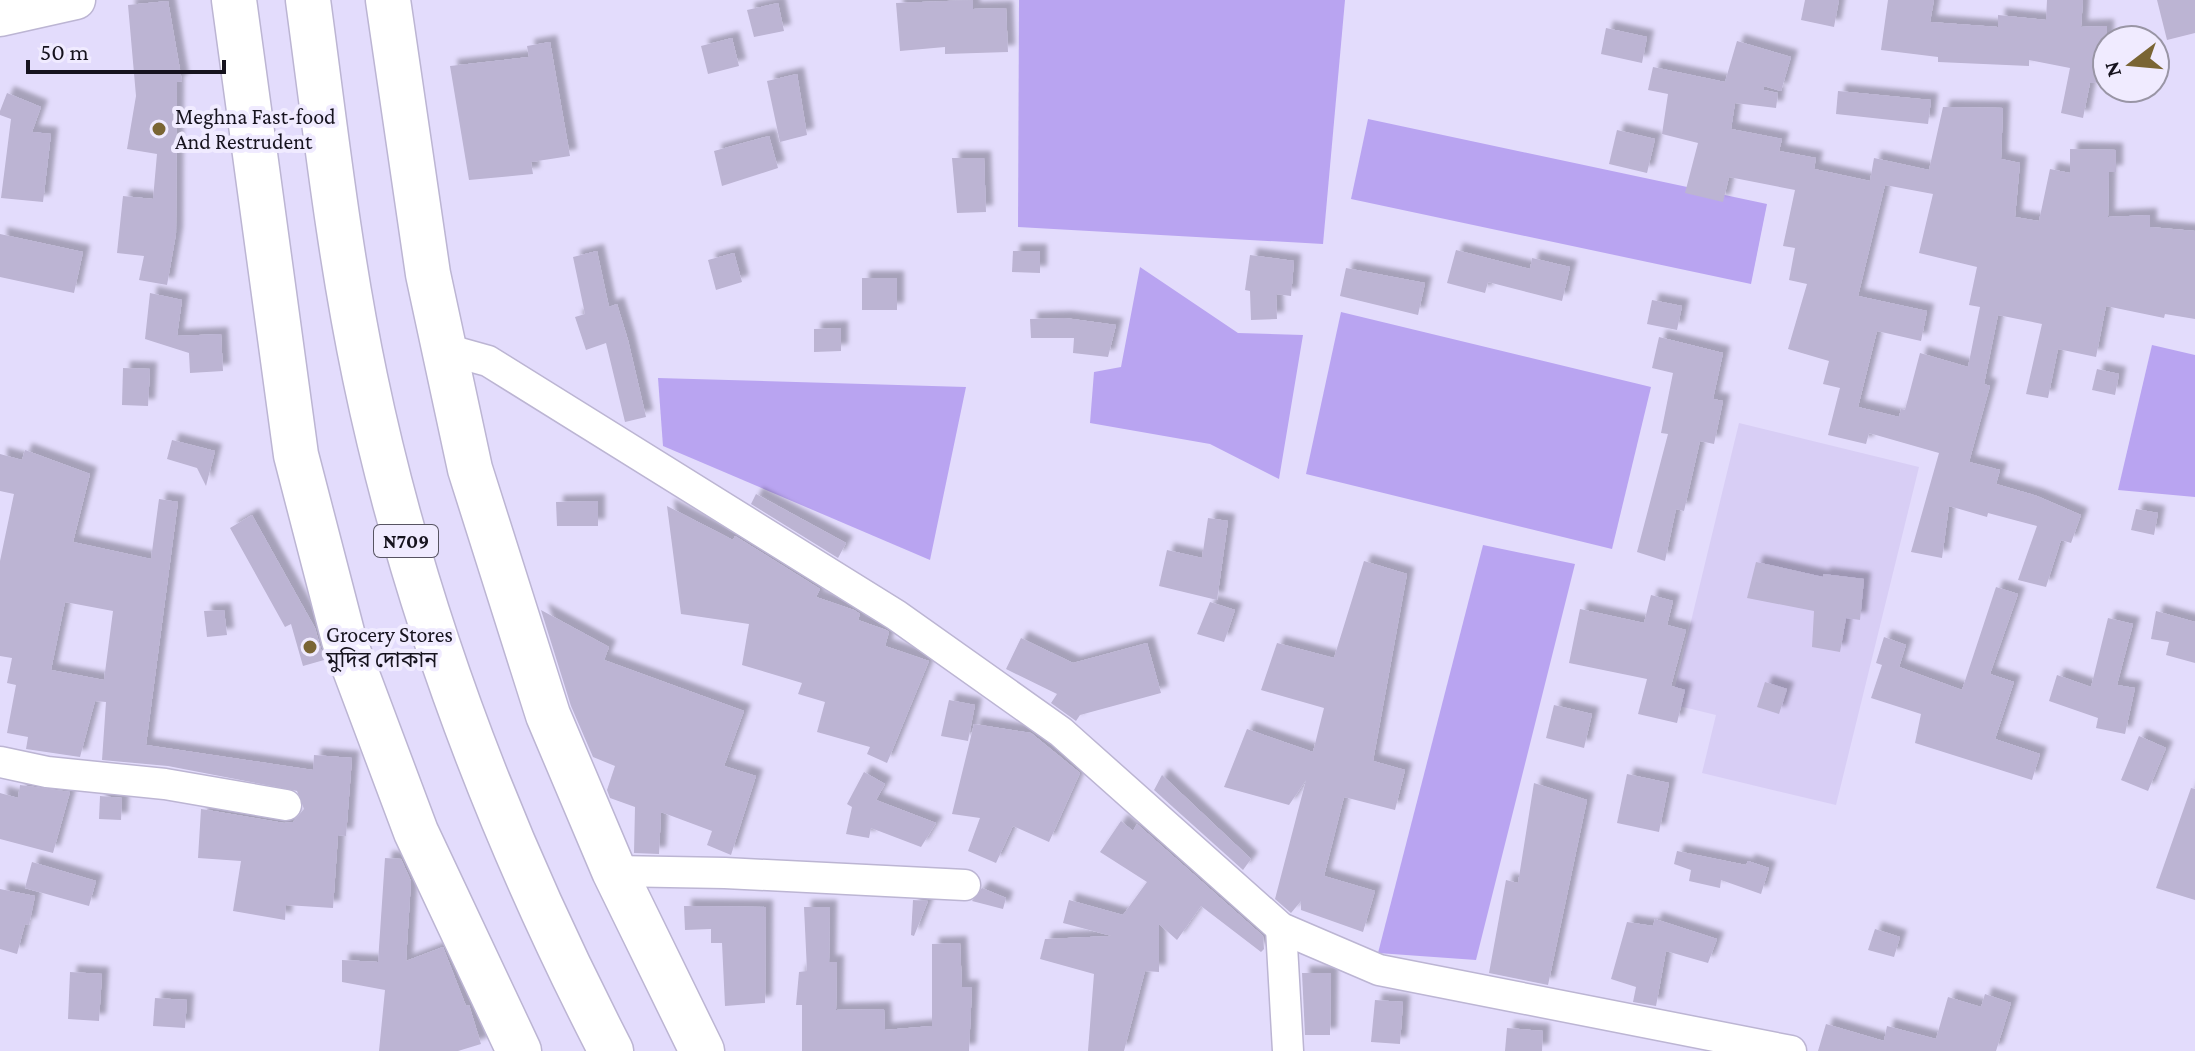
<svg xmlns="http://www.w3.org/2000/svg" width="2195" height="1051" font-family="'Crimson Pro','Noto Sans Bengali',serif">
	<defs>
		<filter id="shadow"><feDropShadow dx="7" dy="-7" stdDeviation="2" flood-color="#0004"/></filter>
	</defs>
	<rect width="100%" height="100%" fill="#e3dcfc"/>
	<!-- built -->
	<polygon fill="#d8cef5" points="1739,423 1919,467 1836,805 1702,773 1716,715 1671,704"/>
	<!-- water -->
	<g fill="#b9a4f1">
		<polygon points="1019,0 1345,0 1323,244 1018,227"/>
		<polygon points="1368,119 1767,204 1751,284 1351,199"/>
		<polygon points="1140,267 1238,333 1303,335 1279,479 1210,444 1090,423 1094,372 1121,367"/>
		<polygon points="1341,312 1651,387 1612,549 1306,474"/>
		<polygon points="2152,345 2195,355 2195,497 2118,490"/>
		<polygon points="658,378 966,387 930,560 663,446"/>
		<polygon points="1483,545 1575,564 1476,960 1378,953"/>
	</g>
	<!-- building -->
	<g fill="#bcb4d3" fill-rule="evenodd" filter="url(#shadow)">
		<polygon points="973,0 973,9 1006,8 1008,52 945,54 945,47 900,51 896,3"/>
		<polygon points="1805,0 1839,0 1834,27 1801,20"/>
		<polygon points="1888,0 1934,0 1930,22 1998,27 1998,15 2046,20 2047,0 2083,0 2081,27 2107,26 2107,82 2090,83 2083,118 2061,113 2070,68 2029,60 2029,66 1938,62 1938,57 1881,50"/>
		<polygon points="2157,0 2195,0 2195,33 2167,40"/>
		<polygon points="168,1 182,81 177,82 176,234 167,285 139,280 144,256 117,253 123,196 153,199 157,154 127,149 136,96 128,5"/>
		<polygon points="778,3 784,31 754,37 747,10"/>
		<polygon points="1606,28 1647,37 1642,63 1601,54"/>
		<polygon points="732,38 739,66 708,74 701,46"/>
		<path d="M1737 41 1791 57 1781 91 1764 86V90L1778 93 1776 108 1735 103 1731 129 1782 139 1779 151 1816 158 1814 169 1870 181 1874 158 1929 170 1943 107 2003 108 2001 159 2020 163 2015 217 2039 221 2050 169 2070 173V149L2116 150V172H2109L2108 217 2150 215V227L2195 231V319L2165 314 2164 318 2106 306 2096 357 2058 349 2048 398 2026 394 2042 324 1998 315 1984 384 1990 386 1969 462 2000 470 1996 484 2037 496 2081 515 2071 543 2061 540 2046 587 2018 580 2037 526 1988 513 1987 517 1949 506 1942 558 1911 552 1939 453 1869 433 1866 444 1828 435 1840 388 1823 384 1829 361 1788 349 1807 284 1789 280 1795 248 1783 246 1795 190 1729 177 1723 202 1685 193 1698 143 1662 134 1668 94 1648 90 1653 67 1725 82ZM1885 185 1933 194 1919 253 1977 267 1969 305 1980 307 1968 367 1920 353 1905 410 1901 409 1899 417 1858 407 1877 331 1921 341 1927 311 1858 296Z"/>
		<polygon points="550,42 570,156 531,162 533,174 469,180 450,66 529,57 527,46"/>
		<polygon points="797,74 807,135 780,142 767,81"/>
		<polygon points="1838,91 1931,100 1928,124 1836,114"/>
		<polygon points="7,93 41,107 32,132 51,134 43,202 1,198 11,119 0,115 0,111"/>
		<polygon points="1617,130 1655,139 1647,173 1609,164"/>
		<polygon points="769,136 778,168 722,186 714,151"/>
		<polygon points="952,158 984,158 986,212 957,213"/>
		<polygon points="0,234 83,252 74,293 0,277"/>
		<polygon points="1456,250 1530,269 1532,258 1570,267 1562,301 1488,282 1485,293 1447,283"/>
		<polygon points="597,251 609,307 617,304 628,340 646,417 625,422 606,343 586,350 575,317 585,314 573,257"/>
		<polygon points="1013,251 1040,251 1040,273 1012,272"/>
		<polygon points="734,253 742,282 716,290 708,260"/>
		<polygon points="1250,255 1294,261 1291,296 1276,294 1277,319 1251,320 1250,291 1245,290"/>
		<polygon points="1346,268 1425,283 1418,315 1340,296"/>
		<rect x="862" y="278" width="35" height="32"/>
		<polygon points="150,293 182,300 177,336 221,334 223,371 190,373 189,353 145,339"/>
		<polygon points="1652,300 1682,306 1677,330 1647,324"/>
		<polygon points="1065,318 1116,325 1108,357 1073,353 1074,338 1031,338 1030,319"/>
		<polygon points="841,328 841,351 814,352 814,329"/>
		<polygon points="1659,337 1723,353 1713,399 1723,401 1714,444 1700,441 1684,511 1676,509 1665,561 1637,552 1668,434 1661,433 1673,373 1652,368"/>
		<polygon points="123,368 150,369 148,406 122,405"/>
		<polygon points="2097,369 2119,374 2115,395 2092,390"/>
		<polygon points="172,440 215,451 206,486 197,468 167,459"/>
		<path d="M25 450 90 474 73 542 151 559 159 499 178 502 146 745 313 770 314 755 352 758 346 836 338 835 333 908 286 905 285 920 233 911 241 861 198 858 201 809 154 801 284 823 293 822 304 809 297 791 168 766 102 760 106 702 95 701 80 757 26 749 28 737 7 733 16 685 7 683 12 658 0 656V561L14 494 0 491V454L22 460ZM65 602 113 611 104 680 51 670Z"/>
		<polygon points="756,494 846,543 838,558 751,504"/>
		<polygon points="598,501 598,526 557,526 556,502"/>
		<polygon points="667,506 733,540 735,536 820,589 816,597 854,610 860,614 858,620 886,630 889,632 885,646 929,661 887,763 867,754 870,747 817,732 825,702 798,694 802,683 742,665 749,624 681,614"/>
		<polygon points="2136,509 2158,513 2154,535 2131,530"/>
		<polygon points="252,515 315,628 324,660 303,666 291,624 285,627 230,528"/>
		<polygon points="1208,518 1228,521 1217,600 1159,586 1167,550 1202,558"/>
		<polygon points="1364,561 1407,574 1373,761 1405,770 1395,810 1344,797 1324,876 1375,891 1363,932 1301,910 1301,901 1291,913 1275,899 1306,780 1289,805 1224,787 1247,729 1313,752 1324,708 1261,690 1277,643 1334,658"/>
		<polygon points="1756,562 1823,577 1823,574 1864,579 1860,620 1846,618 1840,652 1812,647 1814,611 1747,598"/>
		<polygon points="1996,587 2018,594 1990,674 2014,682 1995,739 2040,754 2032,780 1915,743 1921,714 1871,698 1882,665 1876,663 1884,637 1906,645 1899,667 1962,690"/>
		<polygon points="1651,595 1673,601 1667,625 1686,630 1671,686 1685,690 1677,723 1638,714 1647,679 1569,663 1580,609 1644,623"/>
		<polygon points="1210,602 1235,610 1224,642 1197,634"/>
		<polygon points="224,610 227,635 207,637 204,611"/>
		<polygon points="541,610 609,647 604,660 744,711 724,766 756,776 731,855 707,845 712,831 661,812 659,854 634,853 635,807 610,798 607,790 615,766 593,757 571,706"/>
		<polygon points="2156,611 2195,622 2195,663 2166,655 2169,642 2151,639"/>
		<polygon points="2108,618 2133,624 2117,685 2135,688 2125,734 2096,728 2098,718 2049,701 2057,675 2091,687"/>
		<polygon points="1021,638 1073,663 1147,643 1161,693 1080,715 1076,721 1051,703 1057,694 1006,669"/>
		<polygon points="1765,682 1787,689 1779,714 1757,707"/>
		<polygon points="949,700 975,705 968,741 941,736"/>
		<polygon points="1554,705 1592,714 1584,748 1546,738"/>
		<polygon points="974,724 1031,733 1080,773 1049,842 1013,826 996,863 968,851 980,818 952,814"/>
		<polygon points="2139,736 2166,748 2148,791 2121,780"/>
		<polygon points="864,772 885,784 876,800 936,823 921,847 871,828 869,838 846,834 852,807 847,804"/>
		<polygon points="1627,774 1669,783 1659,832 1617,823"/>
		<polygon points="1162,775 1251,859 1243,870 1154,790"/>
		<polygon points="1534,783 1587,800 1548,985 1489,973 1506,880 1518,883"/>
		<polygon points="20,785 70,792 53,853 0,839 0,793 18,798"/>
		<polygon points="2191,788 2195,789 2195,900 2156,888"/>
		<polygon points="100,796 122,798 121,820 99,819"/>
		<polygon points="1121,821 1133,831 1137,824 1263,936 1264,949 1261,952 1201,906 1177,940 1159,924 1159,972 1145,971 1124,1051 1088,1051 1094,974 1040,959 1045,939 1112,936 1063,923 1069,900 1123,915 1147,882 1100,852"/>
		<polygon points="1677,851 1746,865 1748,861 1769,868 1761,894 1721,880 1720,888 1689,881 1691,870 1674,864"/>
		<polygon points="385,858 401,859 411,881 406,961 443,947 466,1006 469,1005 481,1044 458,1051 379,1051 385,990 342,982 342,960 378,962"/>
		<polygon points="32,862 96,881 89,906 25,888"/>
		<polygon points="982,888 1006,898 1003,909 972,901"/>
		<polygon points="0,889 35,896 29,925 25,924 17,954 0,949"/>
		<polygon points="913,900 928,901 914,936 911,935"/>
		<polygon points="684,906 766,907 765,1003 725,1006 722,943 711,943 711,929 685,930"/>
		<polygon points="804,907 830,907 829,962 837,962 836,1010 884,1009 885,1030 932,1026 932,944 960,943 962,987 972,987 969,1051 802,1051 802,1005 796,1005 799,972 807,971"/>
		<polygon points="1655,919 1717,939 1708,963 1666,951 1656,1006 1633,1002 1636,987 1611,979 1627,922 1653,926"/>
		<polygon points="1875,929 1900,937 1894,957 1868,950"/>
		<polygon points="70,972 102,974 99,1021 68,1019"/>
		<polygon points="1302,973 1331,973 1330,1035 1305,1035"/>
		<polygon points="1985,994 2011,1003 1996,1051 1818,1051 1826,1024 1884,1041 1887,1026 1936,1039 1948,997 1981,1007"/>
		<polygon points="155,998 187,1000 185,1028 153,1026"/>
		<polygon points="1375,1000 1403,1002 1400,1044 1371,1042"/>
		<polygon points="1507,1028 1543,1031 1542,1051 1505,1051"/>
	</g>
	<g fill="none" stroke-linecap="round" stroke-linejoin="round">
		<!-- minor casing -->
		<g stroke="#bcb5d3" stroke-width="33">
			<g id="minor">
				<polyline points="445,349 488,361 896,615 1061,732 1281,928 1379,970 1791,1051"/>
				<polyline points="0,762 47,772 165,784 286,805"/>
				<polyline points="614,871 725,873 965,885"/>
				<polyline points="1281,928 1288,1051"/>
			</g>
		</g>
		<!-- major casing -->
		<g stroke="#bcb5d3" stroke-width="41">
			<polyline id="major" points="0,17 76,0"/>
		</g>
		<!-- highway casing -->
		<g stroke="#bcb5d3" stroke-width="47">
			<g id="highway">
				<polyline points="234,0 296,455 344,640 416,832 519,1051"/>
				<path d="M308 0C325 126 339 253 365 377 414 612 501 838 611 1051"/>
				<polyline points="388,0 428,274 470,469 548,715 614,871 702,1051"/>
			</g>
		</g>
		<!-- minor -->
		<use href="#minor" stroke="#fff" stroke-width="30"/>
		<!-- major -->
		<use href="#major" stroke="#fff" stroke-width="38"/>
		<!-- highway -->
		<use href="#highway" stroke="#fff" stroke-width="44"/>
	</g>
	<!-- markers -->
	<g fill="#7a6534" stroke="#f0ebff" stroke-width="3">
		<circle cx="159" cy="129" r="8"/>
		<circle cx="310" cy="647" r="8"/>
	</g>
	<g text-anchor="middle" stroke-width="8" stroke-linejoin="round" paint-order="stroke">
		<!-- shield labels -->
		<rect fill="#f0ebff" stroke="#575462" stroke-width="2" x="374" y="525" width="64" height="32" rx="6"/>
		<g font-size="20" font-weight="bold" fill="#16131e">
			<text x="406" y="548">N709</text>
		</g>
		<!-- poi labels -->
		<g font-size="22" fill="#16131e" stroke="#f0ebff" text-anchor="start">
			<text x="175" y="124">Meghna Fast-food<tspan x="175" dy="25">And Restrudent</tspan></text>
			<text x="326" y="642">Grocery Stores<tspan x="326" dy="25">মুদির দোকান</tspan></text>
		</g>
	</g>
	<!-- north arrow -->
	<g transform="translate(2131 64) rotate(254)"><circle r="38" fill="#f0ebff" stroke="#9995a5" stroke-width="2"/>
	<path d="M0-6L14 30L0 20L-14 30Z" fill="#7a6534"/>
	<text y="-12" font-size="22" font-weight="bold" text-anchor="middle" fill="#16131e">N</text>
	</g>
	<!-- scale -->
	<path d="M28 60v12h196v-12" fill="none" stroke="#16131e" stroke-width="4"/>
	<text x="40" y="60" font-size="24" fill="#16131e" stroke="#f0ebff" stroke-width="6" paint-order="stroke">50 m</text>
</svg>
